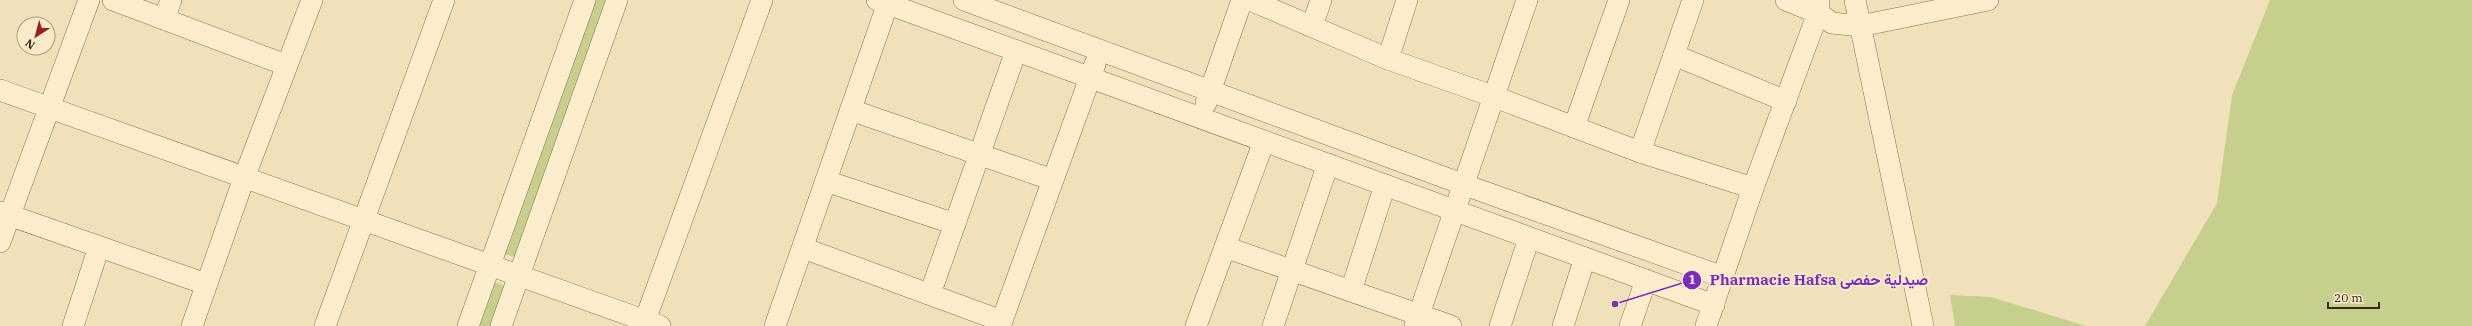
<svg xmlns="http://www.w3.org/2000/svg" width="2472" height="326" font-family="'IBM Plex Serif',Vazirmatn,serif">
	<rect width="100%" height="100%" fill="#f1e1ba"/>
	<!-- green -->
	<g fill="#c7cf8d">
		<polygon points="591,0 610,0 518,258 501,253"/>
		<polygon points="2270,0 2472,0 2472,326 2145,326 2217,203 2232,95"/>
		<polygon points="491,281 509,287 494,326 475,326"/>
		<polygon points="1950,295 1991,297 2086,326 1955,326"/>
	</g>
	<g fill="none" stroke-linecap="round" stroke-linejoin="round">
		<!-- minor casing -->
		<g stroke="#897053" stroke-width="22">
			<g id="minor">
				<polyline points="113,0 286,65"/>
				<polyline points="877,0 1714,305"/>
				<polyline points="964,0 1465,185 1723,277"/>
				<polyline points="1250,0 1388,59 1495,97 1640,152 1753,188"/>
				<polyline points="1786,0 1818,13 1832,23 1860,26 1988,0"/>
				<polyline points="1855,0 1923,326"/>
				<polyline points="164,19 171,0"/>
				<polyline points="1312,26 1321,0"/>
				<polyline points="1674,55 1786,101"/>
				<polyline points="1388,59 1407,0"/>
				<polyline points="0,90 660,326"/>
				<polyline points="1206,103 1242,0"/>
				<polyline points="851,110 1053,180"/>
				<polyline points="1574,127 1619,0"/>
				<polyline points="1640,152 1693,0"/>
				<polyline points="826,181 955,224"/>
				<polyline points="0,212 206,284"/>
				<polyline points="0,242 89,0"/>
				<polyline points="1225,247 1451,326"/>
				<polyline points="803,248 1002,321"/>
				<polyline points="1351,291 1385,185"/>
				<polyline points="930,294 1016,51"/>
				<polyline points="73,326 99,247"/>
				<polyline points="192,326 244,178 312,0"/>
				<polyline points="325,326 444,0"/>
				<polyline points="468,326 585,0"/>
				<polyline points="501,326 617,0"/>
				<polyline points="643,326 762,0"/>
				<polyline points="775,326 889,0"/>
				<polyline points="1000,326 1095,64"/>
				<polyline points="1196,326 1264,141"/>
				<polyline points="1273,326 1328,164"/>
				<polyline points="1415,326 1527,0"/>
				<polyline points="1500,326 1529,238"/>
				<polyline points="1563,326 1585,258"/>
				<polyline points="1630,326 1646,280"/>
				<polyline points="1706,326 1753,188 1818,13 1819,0"/>
			</g>
		</g>
		<!-- minor -->
		<use href="#minor" stroke="#fceecd" stroke-width="21"/>
	</g>
	<!-- callouts -->
	<path fill="none" stroke="#7b2cbf" stroke-width="1.5" d="M1615 304L1692 280"/>
	<g fill="#7b2cbf" stroke="#f8ebca" stroke-width="1.5">
		<circle cx="1615" cy="304" r="4"/>
		<circle cx="1692" cy="280" r="10"/>
	</g>
	<g font-size="12" text-anchor="middle" font-weight="bold" fill="#fff">
		<text x="1692" y="284">1</text>
	</g>
	<g font-size="15" text-anchor="middle" font-weight="bold" fill="#7b2cbf" stroke="#f8ebca" stroke-width="4" stroke-linejoin="round" paint-order="stroke">
		<text x="1819" y="285">Pharmacie Hafsa صيدلية حفصى</text>
	</g>
	<!-- north arrow -->
	<g transform="translate(36 36) rotate(216)"><circle r="19" fill="#f8ebca" stroke="#aa9d83"/>
	<path d="M0-3L7 15L0 10L-7 15Z" fill="#9c1e1f"/>
	<text y="-6" font-size="11" font-weight="bold" text-anchor="middle" fill="#362719">N</text>
	</g>
	<!-- scale -->
	<path d="M2328 302v6h51v-6" fill="none" stroke="#362719" stroke-width="2"/>
	<text x="2334" y="302" font-size="12" fill="#362719" stroke="#f8ebca" stroke-width="3" paint-order="stroke">20 m</text>
</svg>
